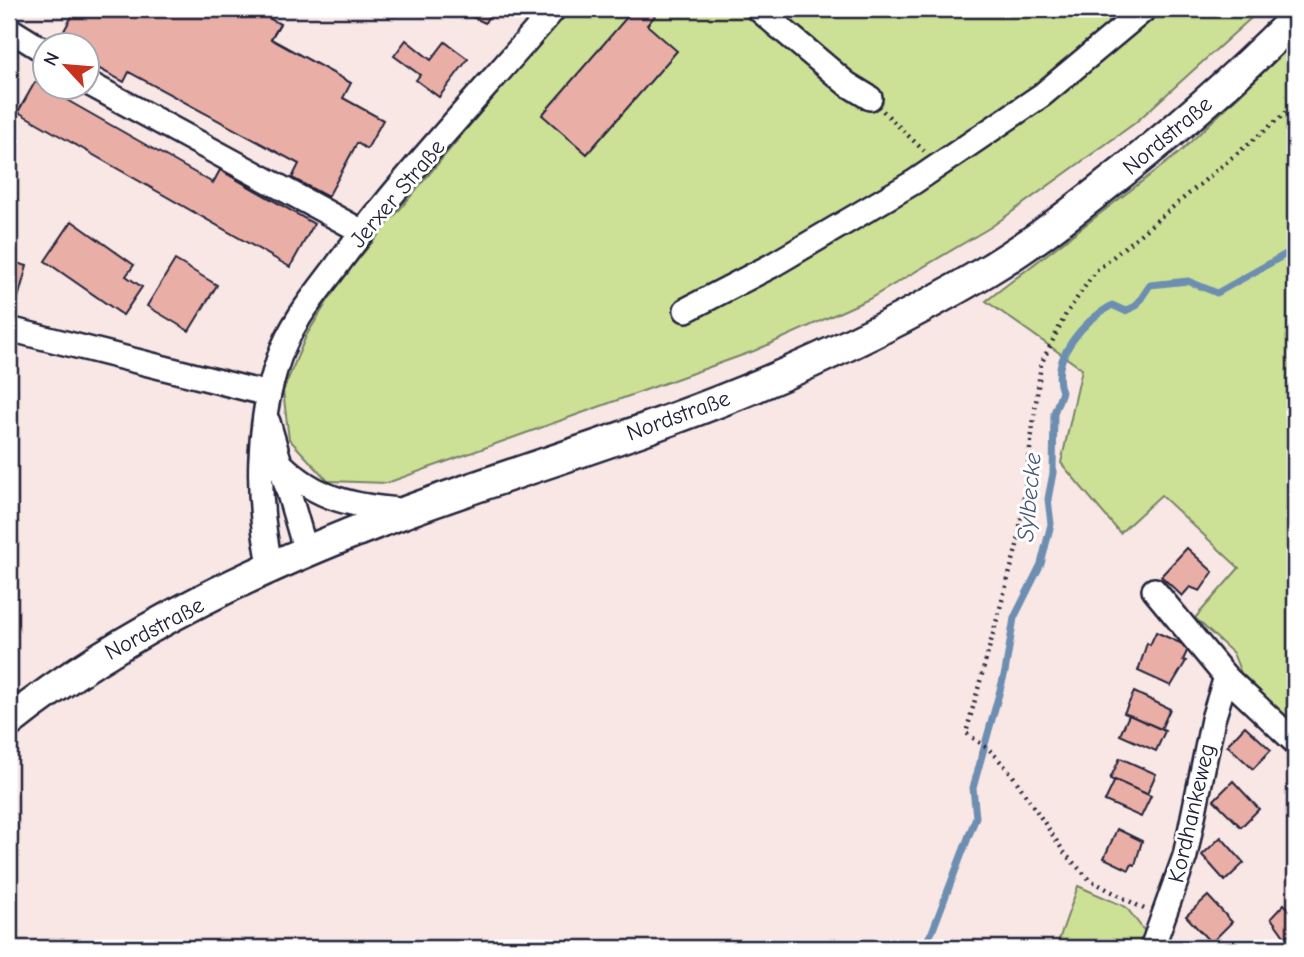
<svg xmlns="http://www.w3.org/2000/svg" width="1304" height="957" font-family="'Comic Neue',sans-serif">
	<rect width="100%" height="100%" fill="#f8e7e5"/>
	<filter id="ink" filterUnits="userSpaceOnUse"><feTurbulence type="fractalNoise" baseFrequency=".0143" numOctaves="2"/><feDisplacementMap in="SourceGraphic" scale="14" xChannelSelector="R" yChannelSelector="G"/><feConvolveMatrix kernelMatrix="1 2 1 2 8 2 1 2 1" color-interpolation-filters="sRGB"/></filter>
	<g filter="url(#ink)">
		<!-- green -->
		<g fill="#cce196" stroke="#778268" stroke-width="2">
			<polygon points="567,9 1261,9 1135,123 991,227 869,299 754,351 387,483 328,481 289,439 283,391 306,336 340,281"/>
			<polygon points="1295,42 1295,725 1241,673 1233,653 1195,618 1239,568 1161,495 1120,533 1061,463 1082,369 986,301 1179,153"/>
			<polygon points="1078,886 1126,907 1146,933 1144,948 1056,948"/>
		</g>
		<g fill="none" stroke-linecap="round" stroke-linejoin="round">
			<!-- stream -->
			<path stroke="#6d8eb0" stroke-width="7" d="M922 948 932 932 976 817 973 788 1005 672 1014 618 1041 564 1051 524 1048 499 1053 473 1054 413 1062 392C1049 358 1084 321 1112 305L1125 311 1136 306 1150 285 1188 281 1217 293 1295 249"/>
		</g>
		<!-- building -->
		<g fill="#e9afa7" stroke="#22223b" stroke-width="2">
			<polygon points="76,9 252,9 280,24 271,39 351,83 343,98 383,120 367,149 357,143 328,197 292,178 299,164 129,72 124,82 88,63 88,46 56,45"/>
			<polygon points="455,9 492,9 485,23"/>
			<polygon points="634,9 646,9 655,16 647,25 677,51 587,154 542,115"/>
			<polygon points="406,40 431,60 445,42 468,59 439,97 416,80 420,75 394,56"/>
			<polygon points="35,82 213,183 220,170 314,224 290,267 18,112"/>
			<polygon points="72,221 134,265 126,276 142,287 123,315 45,261"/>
			<polygon points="175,260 217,285 189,331 147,306"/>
			<polygon points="9,261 27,266 17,302 9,300"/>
			<polygon points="1187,548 1213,572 1200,591 1190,587 1182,596 1161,576"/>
			<polygon points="1156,632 1189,647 1183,660 1186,661 1171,686 1138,671 1147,643 1150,645"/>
			<polygon points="1134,692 1170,709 1161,729 1124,713"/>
			<polygon points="1129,715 1165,731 1156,751 1120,735"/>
			<polygon points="1245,726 1271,750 1253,769 1227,745"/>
			<polygon points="1120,758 1156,774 1147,794 1110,779"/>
			<polygon points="1115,780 1151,796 1141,817 1105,801"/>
			<polygon points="1233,781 1259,809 1241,827 1214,800"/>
			<polygon points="1117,829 1142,841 1135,865 1132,864 1129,870 1104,858"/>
			<polygon points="1221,837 1244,863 1225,881 1202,855"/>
			<polygon points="1208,896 1232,922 1211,943 1186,916"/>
			<polygon points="1284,904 1293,913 1295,910 1295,942 1289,936 1284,936 1271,918"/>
		</g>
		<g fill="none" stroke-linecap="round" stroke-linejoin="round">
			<!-- minor casing -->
			<g stroke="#22223b" stroke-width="28">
				<g id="minor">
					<polyline points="758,9 847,84 870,98"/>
					<polyline points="9,29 46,52"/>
					<polyline points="88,83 361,231"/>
					<polyline points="686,310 771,266 914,182 1042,95 1145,9"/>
					<polyline points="9,329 268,394"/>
					<polyline points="268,422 306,552"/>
					<path d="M281 464C320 502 354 505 406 511"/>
					<path d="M271 568C256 500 256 425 279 358 292 320 318 292 341 260 406 172 483 92 554 9"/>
					<polyline points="1154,590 1226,677 1295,742"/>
					<polyline points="1152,948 1185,856 1213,719 1226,677"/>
				</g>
			</g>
			<!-- major casing -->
			<g stroke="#22223b" stroke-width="35">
				<path id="major" d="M9 722C127 628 267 564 408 511 520 470 635 436 745 391 827 357 909 317 985 272 1026 248 1063 219 1100 190 1169 136 1234 80 1295 18"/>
			</g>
			<!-- path -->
			<g stroke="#22223b" stroke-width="4.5" stroke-dasharray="2 5" stroke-linecap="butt">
				<polyline points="883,111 924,151"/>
				<polyline points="9,844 17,834"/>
				<polyline points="1144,909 1090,880 1066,855 1011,773 989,749 966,733 1018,542 1041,364 1066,314 1095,272 1295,105"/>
			</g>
			<!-- minor -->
			<use href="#minor" stroke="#fff" stroke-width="23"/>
			<!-- major -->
			<use href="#major" stroke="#fff" stroke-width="30"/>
		</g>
	</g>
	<g text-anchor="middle" stroke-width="6" stroke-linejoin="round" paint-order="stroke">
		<!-- street labels -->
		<g font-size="23" fill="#22223b" stroke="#fff">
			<text transform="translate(1167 135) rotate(-40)" y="8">Nordstraße</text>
			<text transform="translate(397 193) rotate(-50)" y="8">Jerxer Straße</text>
			<text transform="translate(678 415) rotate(-20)" y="8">Nordstraße</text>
			<text transform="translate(154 628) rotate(-28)" y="8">Nordstraße</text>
			<text transform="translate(1191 813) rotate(-77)" y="8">Kordhankeweg</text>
		</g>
		<!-- water labels -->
		<g font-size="24" font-style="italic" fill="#485876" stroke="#fff">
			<text transform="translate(1029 497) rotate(-85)" y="8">Sylbecke</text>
		</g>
	</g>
	<!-- margin -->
	<rect width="1304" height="957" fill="none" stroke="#fff" stroke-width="35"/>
	<rect x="18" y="18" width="1269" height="922" fill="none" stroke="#22223b" stroke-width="2.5" filter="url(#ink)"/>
	<!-- north arrow -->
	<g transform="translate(66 66) rotate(296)"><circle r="33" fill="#ffffff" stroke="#a7a7b1" stroke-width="2"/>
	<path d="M0-5L12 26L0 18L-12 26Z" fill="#c8321e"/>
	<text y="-10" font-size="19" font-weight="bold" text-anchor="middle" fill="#22223b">N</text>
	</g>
</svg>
